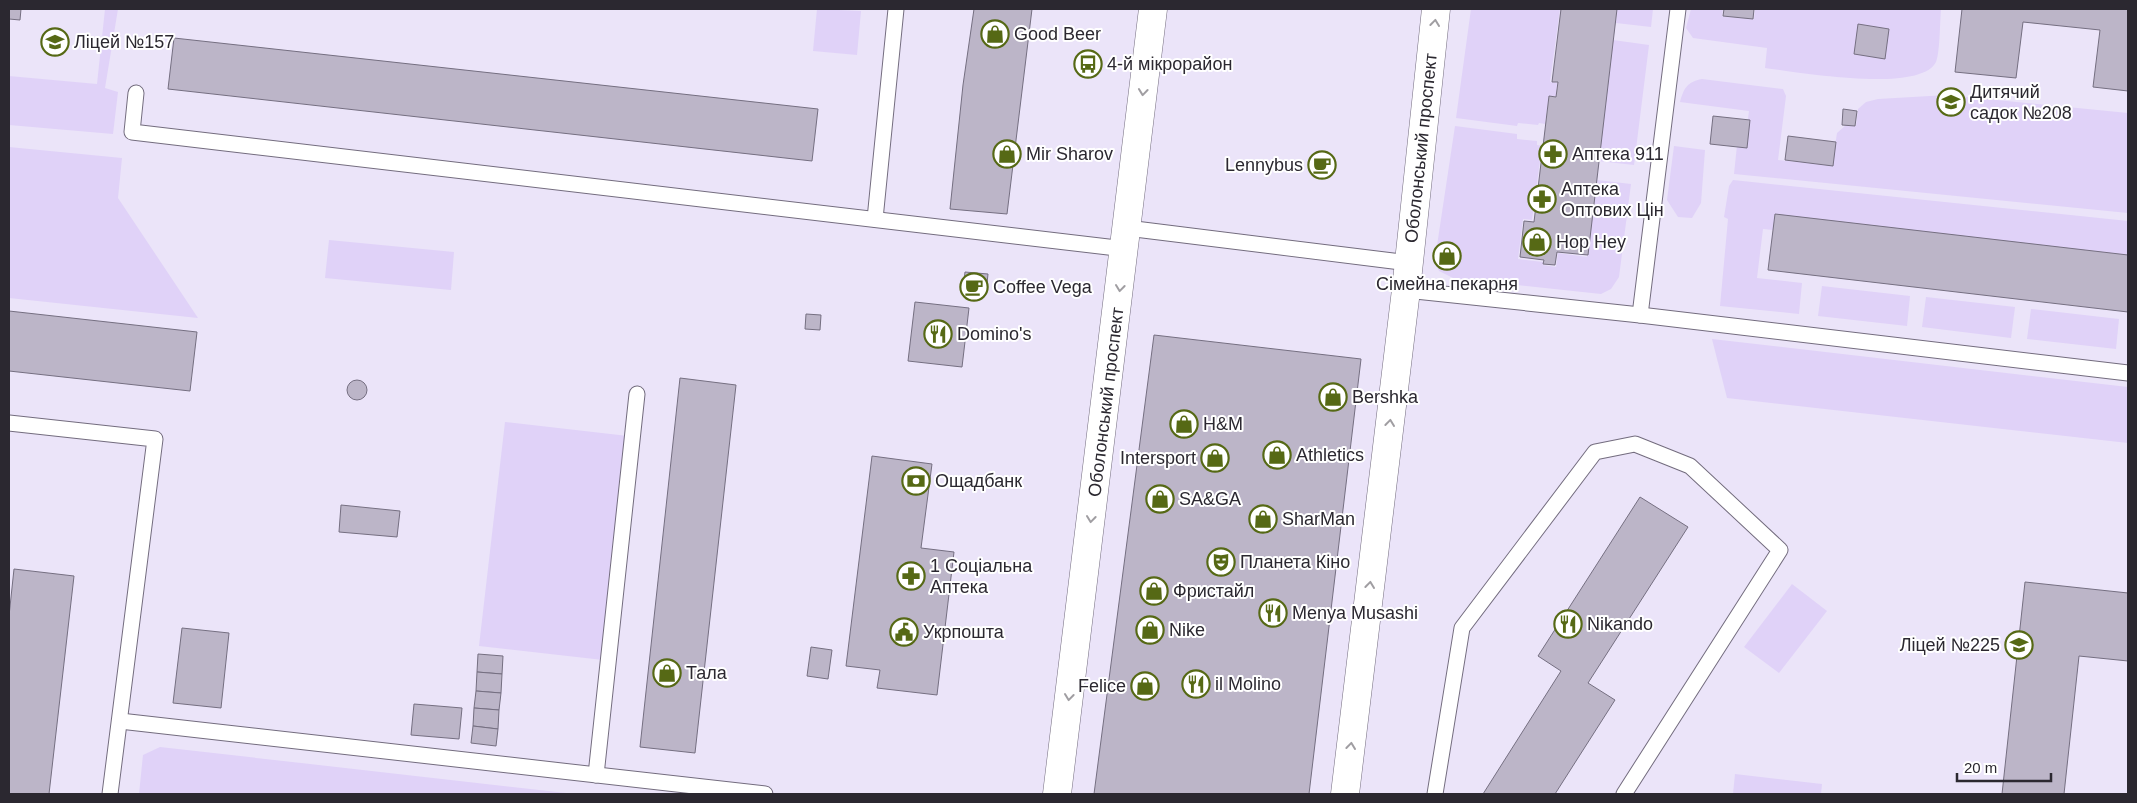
<svg xmlns="http://www.w3.org/2000/svg" width="2137" height="803" font-family="Arial,sans-serif">
	<rect width="100%" height="100%" fill="#ebe4f9"/>
	<!-- green -->
	<g fill="#e0d2f8">
		<polygon points="105,9 118,9 105,88 118,92 113,134 9,125 9,76 97,84"/>
		<polygon points="817,9 861,11 857,55 813,51"/>
		<polygon points="1471,9 1560,9 1550,82 1557,83 1556,96 1549,96 1545,124 1539,123 1538,125 1518,123 1517,126 1456,118"/>
		<polygon points="1617,9 1653,9 1651,27 1616,23"/>
		<path d="M1691 9H1723L1722 16 1754 19 1755 9H1941C1940 20 1940 53 1936 62 1920 94 1797 72 1765 68L1767 48 1693 38 1686 28Z"/>
		<polygon points="1613,40 1649,45 1634,165 1598,161"/>
		<path d="M1702 79 1783 89 1786 96 1778 160 1832 165 1837 133 1846 125 1856 126 1858 109 1866 102 1878 99 1947 95 2128 113V213L1734 174 1739 126 1747 127 1749 111 1680 102C1684 88 1687 82 1702 79Z"/>
		<polygon points="1455,126 1517,134 1517,139 1537,141 1537,145 1542,146 1532,220 1523,219 1518,259 1543,262 1543,265 1556,267 1558,253 1587,257 1597,180 1631,184 1619,277 1611,289 1601,294 1453,278 1439,271 1435,259"/>
		<polygon points="1674,146 1705,150 1701,203 1692,218 1678,217 1667,200"/>
		<polygon points="9,147 122,158 118,198 198,318 9,298"/>
		<polygon points="1733,180 2128,221 2128,269 1763,229 1757,278 1802,283 1799,314 1720,306 1728,219 1724,217 1729,186"/>
		<polygon points="329,240 454,252 451,290 325,278"/>
		<polygon points="1822,286 1910,296 1907,326 1818,316"/>
		<polygon points="1926,297 2015,307 2011,338 1922,327"/>
		<polygon points="2031,309 2119,319 2116,349 2027,339"/>
		<polygon points="1712,339 2128,387 2128,443 1727,398"/>
		<polygon points="505,422 628,436 603,660 479,646"/>
		<polygon points="1792,584 1827,611 1779,673 1744,647"/>
		<polygon points="160,747 575,794 139,794 143,755"/>
		<polygon points="1735,774 1822,784 1821,794 1733,794"/>
	</g>
	<!-- building -->
	<g fill="#bcb5c8" stroke="#756f81">
		<polygon points="9,9 21,9 20,20 9,19"/>
		<polygon points="974,9 1032,9 1007,214 950,209 963,85"/>
		<polygon points="1561,9 1617,9 1588,255 1557,252 1555,265 1543,264 1544,260 1520,257 1524,221 1534,222 1549,96 1556,97 1558,82 1552,82"/>
		<polygon points="1724,9 1754,9 1753,19 1723,16"/>
		<polygon points="1962,9 2128,9 2128,91 2093,87 2100,30 2023,22 2016,78 1955,72"/>
		<polygon points="1858,24 1889,29 1885,59 1854,54"/>
		<polygon points="174,38 818,109 812,161 168,89"/>
		<polygon points="1843,109 1857,111 1855,126 1842,125"/>
		<polygon points="1713,116 1750,120 1747,148 1710,144"/>
		<polygon points="1788,136 1836,142 1833,166 1785,160"/>
		<polygon points="1775,214 2128,255 2128,312 1768,270"/>
		<polygon points="965,272 988,274 986,293 963,290"/>
		<polygon points="915,302 969,308 962,367 908,361"/>
		<polygon points="9,311 197,332 190,391 9,371"/>
		<polygon points="806,314 821,315 820,330 805,329"/>
		<polygon points="1154,335 1361,359 1309,794 1094,794"/>
		<polygon points="680,378 736,385 695,753 640,747"/>
		<circle cx="357" cy="390" r="10"/>
		<polygon points="872,456 932,464 921,548 954,552 937,695 877,688 880,670 846,666"/>
		<polygon points="1640,497 1688,527 1588,683 1615,700 1555,794 1483,794 1561,671 1538,656"/>
		<polygon points="341,505 400,511 397,537 339,532"/>
		<polygon points="14,569 74,576 49,794 9,794 9,616"/>
		<polygon points="2025,582 2128,593 2128,661 2079,656 2064,794 2002,794"/>
		<polygon points="182,628 229,633 221,708 173,703"/>
		<polygon points="811,647 832,650 828,679 807,676"/>
		<polygon points="478,654 503,656 502,674 477,672"/>
		<polygon points="477,672 502,674 501,693 476,691"/>
		<polygon points="476,691 501,693 499,710 474,708"/>
		<polygon points="414,704 462,708 459,739 411,735"/>
		<polygon points="474,708 499,710 498,729 473,726"/>
		<polygon points="473,726 498,729 496,746 471,743"/>
	</g>
	<g fill="none" stroke-linecap="round" stroke-linejoin="round">
		<!-- service casing -->
		<g stroke="#736c7e" stroke-width="17">
			<g id="service">
				<polyline points="136,93 132,132 1125,249"/>
				<polyline points="875,219 896,9"/>
				<polyline points="1127,228 1409,263"/>
				<polyline points="1406,290 1640,315 2128,373"/>
				<polyline points="1640,315 1678,9"/>
				<polyline points="9,423 155,439 110,794"/>
				<polyline points="120,721 765,794"/>
				<polyline points="596,775 637,394"/>
				<polyline points="1435,794 1462,628 1595,452 1635,444 1690,466 1780,550 1624,794"/>
			</g>
		</g>
		<!-- secondary casing -->
		<g stroke="#736c7e" stroke-width="29">
			<g id="secondary">
				<polyline points="1057,794 1153,9"/>
				<polyline points="1345,794 1406,290 1436,9"/>
			</g>
		</g>
		<!-- service -->
		<use href="#service" stroke="#fff" stroke-width="15"/>
		<!-- secondary -->
		<use href="#secondary" stroke="#fff" stroke-width="28"/>
	</g>
	<!-- one-way arrows -->
	<defs><path id="oneway-chevron" d="M-2-3.5L2.5 0L-2 3.5" fill="none" stroke-width="1.6" stroke-linecap="round" stroke-linejoin="round" transform="scale(1.25)"/></defs>
	<g stroke="#a09ea2">
		<use href="#oneway-chevron" transform="translate(1435 23) rotate(-83)"/>
		<use href="#oneway-chevron" transform="translate(1143 92) rotate(96)"/>
		<use href="#oneway-chevron" transform="translate(1120 288) rotate(97)"/>
		<use href="#oneway-chevron" transform="translate(1390 423) rotate(-83)"/>
		<use href="#oneway-chevron" transform="translate(1091 519) rotate(97)"/>
		<use href="#oneway-chevron" transform="translate(1370 585) rotate(-83)"/>
		<use href="#oneway-chevron" transform="translate(1069 697) rotate(97)"/>
		<use href="#oneway-chevron" transform="translate(1351 746) rotate(-83)"/>
	</g>
	<!-- icons -->
	<defs>
		<g id="shop-ring" transform="scale(1.4375)"><circle r="9.5" fill="#fff" stroke="#566915" stroke-width="1.5"/><path d="M-5-2.5h2.3a2.7 3.5 0 0 1 5.4 0H5L5.5 6h-11ZM-1.5-2.5h3a1.5 2.3 0 0 0-3 0Z" fill="#566915"/></g>
		<g id="school-ring" transform="scale(1.4375)"><circle r="9.5" fill="#fff" stroke="#566915" stroke-width="1.5"/><path d="M0-5L7-2L0 1L-7-2ZM-4 1L0 2.5L4 1V4Q0 6-4 4Z" fill="#566915"/></g>
		<g id="bus-ring" transform="scale(1.4375)"><circle r="9.5" fill="#fff" stroke="#566915" stroke-width="1.5"/><path d="M-5-6H5V4H4V6H2V4H-2V6H-4V4H-5ZM-3.5-4V0h7V-4ZM-3.5 1.2v1.5H-2V1.2ZM2 1.2v1.5H3.5V1.2Z" fill="#566915"/></g>
		<g id="pharmacy-ring" transform="scale(1.4375)"><circle r="9.5" fill="#fff" stroke="#566915" stroke-width="1.5"/><path d="M-2-6h4v4h4v4h-4v4h-4v-4h-4v-4h4Z" fill="#566915"/></g>
		<g id="cafe-ring" transform="scale(1.4375)"><circle r="9.5" fill="#fff" stroke="#566915" stroke-width="1.5"/><path d="M-5.5-4.5H6V0H3Q3 3.5 0 3.5H-2.5Q-5.5 3.5-5.5 0ZM3-3.2v2h1.7v-2ZM-6 4.5H4V6H-6Z" fill="#566915"/></g>
		<g id="restaurant-ring" transform="scale(1.4375)"><circle r="9.5" fill="#fff" stroke="#566915" stroke-width="1.5"/><path d="M-5-6h1v4h1v-4h1v4h1v-4h1v5L-1.5 .5V6h-2V.5L-5-1ZM5-6V6H3V1.5H1.5Q1.5-4 5-6Z" fill="#566915"/></g>
		<g id="bank-ring" transform="scale(1.4375)"><circle r="9.5" fill="#fff" stroke="#566915" stroke-width="1.5"/><path d="M-6-4H6V4H-6ZM0-2.3a2.3 2.3 0 1 0 0 4.6a2.3 2.3 0 1 0 0-4.6Z" fill="#566915"/></g>
		<g id="theatre-ring" transform="scale(1.4375)"><circle r="9.5" fill="#fff" stroke="#566915" stroke-width="1.5"/><path d="M-5-5.5Q0-4 5-5.5V0Q5 5 0 6Q-5 5-5 0ZM-3.3-2.5H-1v1.5H-3.3ZM1-2.5H3.3v1.5H1ZM-2.8 1Q0 5.5 2.8 1Z" fill="#566915"/></g>
		<g id="civic-ring" transform="scale(1.4375)"><circle r="9.5" fill="#fff" stroke="#566915" stroke-width="1.5"/><path d="M-.6-6.5H3V-4.5H.6V-3L4-1V1h2V6H-6V1h2V-1L-.6-3ZM-1.2 2.5V6h2.4V2.5Z" fill="#566915"/></g>
	</defs>
	<g fill-rule="evenodd">
		<use href="#shop-ring" x="995" y="34"/>
		<use href="#school-ring" x="55" y="42"/>
		<use href="#bus-ring" x="1088" y="64"/>
		<use href="#school-ring" x="1951" y="102"/>
		<use href="#shop-ring" x="1007" y="154"/>
		<use href="#pharmacy-ring" x="1553" y="154"/>
		<use href="#cafe-ring" x="1322" y="165"/>
		<use href="#pharmacy-ring" x="1542" y="199"/>
		<use href="#shop-ring" x="1537" y="242"/>
		<use href="#shop-ring" x="1447" y="256"/>
		<use href="#cafe-ring" x="974" y="287"/>
		<use href="#restaurant-ring" x="938" y="334"/>
		<use href="#shop-ring" x="1333" y="397"/>
		<use href="#shop-ring" x="1184" y="424"/>
		<use href="#shop-ring" x="1277" y="455"/>
		<use href="#shop-ring" x="1215" y="458"/>
		<use href="#bank-ring" x="916" y="481"/>
		<use href="#shop-ring" x="1160" y="499"/>
		<use href="#shop-ring" x="1263" y="519"/>
		<use href="#theatre-ring" x="1221" y="562"/>
		<use href="#pharmacy-ring" x="911" y="576"/>
		<use href="#shop-ring" x="1154" y="591"/>
		<use href="#restaurant-ring" x="1273" y="613"/>
		<use href="#restaurant-ring" x="1568" y="624"/>
		<use href="#shop-ring" x="1150" y="630"/>
		<use href="#civic-ring" x="904" y="632"/>
		<use href="#school-ring" x="2019" y="645"/>
		<use href="#shop-ring" x="667" y="673"/>
		<use href="#restaurant-ring" x="1196" y="684"/>
		<use href="#shop-ring" x="1145" y="686"/>
	</g>
	<g text-anchor="middle" stroke-width="4" stroke-linejoin="round" paint-order="stroke">
		<!-- poi labels -->
		<g font-size="18" fill="#2b2830" stroke="#fff" text-anchor="start">
			<text x="1014" y="40">Good Beer</text>
			<text x="74" y="48">Ліцей №157</text>
			<text x="1107" y="70">4-й мікрорайон</text>
			<text x="1970" y="98">Дитячий<tspan x="1970" dy="21">садок №208</tspan></text>
			<text x="1026" y="160">Mir Sharov</text>
			<text x="1572" y="160">Аптека 911</text>
			<text x="1303" y="171" text-anchor="end">Lennybus</text>
			<text x="1561" y="195">Аптека<tspan x="1561" dy="21">Оптових Цін</tspan></text>
			<text x="1556" y="248">Hop Hey</text>
			<text x="1447" y="290" text-anchor="middle">Сімейна пекарня</text>
			<text x="993" y="293">Coffee Vega</text>
			<text x="957" y="340">Domino's</text>
			<text x="1352" y="403">Bershka</text>
			<text x="1203" y="430">H&amp;M</text>
			<text x="1296" y="461">Athletics</text>
			<text x="1196" y="464" text-anchor="end">Intersport</text>
			<text x="935" y="487">Ощадбанк</text>
			<text x="1179" y="505">SA&amp;GA</text>
			<text x="1282" y="525">SharMan</text>
			<text x="1240" y="568">Планета Кіно</text>
			<text x="930" y="572">1 Соціальна<tspan x="930" dy="21">Аптека</tspan></text>
			<text x="1173" y="597">Фристайл</text>
			<text x="1292" y="619">Menya Musashi</text>
			<text x="1587" y="630">Nikando</text>
			<text x="1169" y="636">Nike</text>
			<text x="923" y="638">Укрпошта</text>
			<text x="2000" y="651" text-anchor="end">Ліцей №225</text>
			<text x="686" y="679">Тала</text>
			<text x="1215" y="690">il Molino</text>
			<text x="1126" y="692" text-anchor="end">Felice</text>
		</g>
		<!-- street labels -->
		<g font-size="18" fill="#2b2830" stroke="#fff">
			<text transform="translate(1421 148) rotate(-84)" y="6">Оболонський проспект</text>
			<text transform="translate(1106 402) rotate(-83)" y="6">Оболонський проспект</text>
		</g>
	</g>
	<!-- border -->
	<rect width="2137" height="803" fill="none" stroke="#2b2830" stroke-width="20"/>
	<!-- scale -->
	<path d="M1957 773v8h94v-8" fill="none" stroke="#2b2830" stroke-width="2.5"/>
	<text x="1964" y="773" font-size="15" fill="#2b2830" stroke="#ffffff" stroke-width="4" paint-order="stroke">20 m</text>
</svg>
